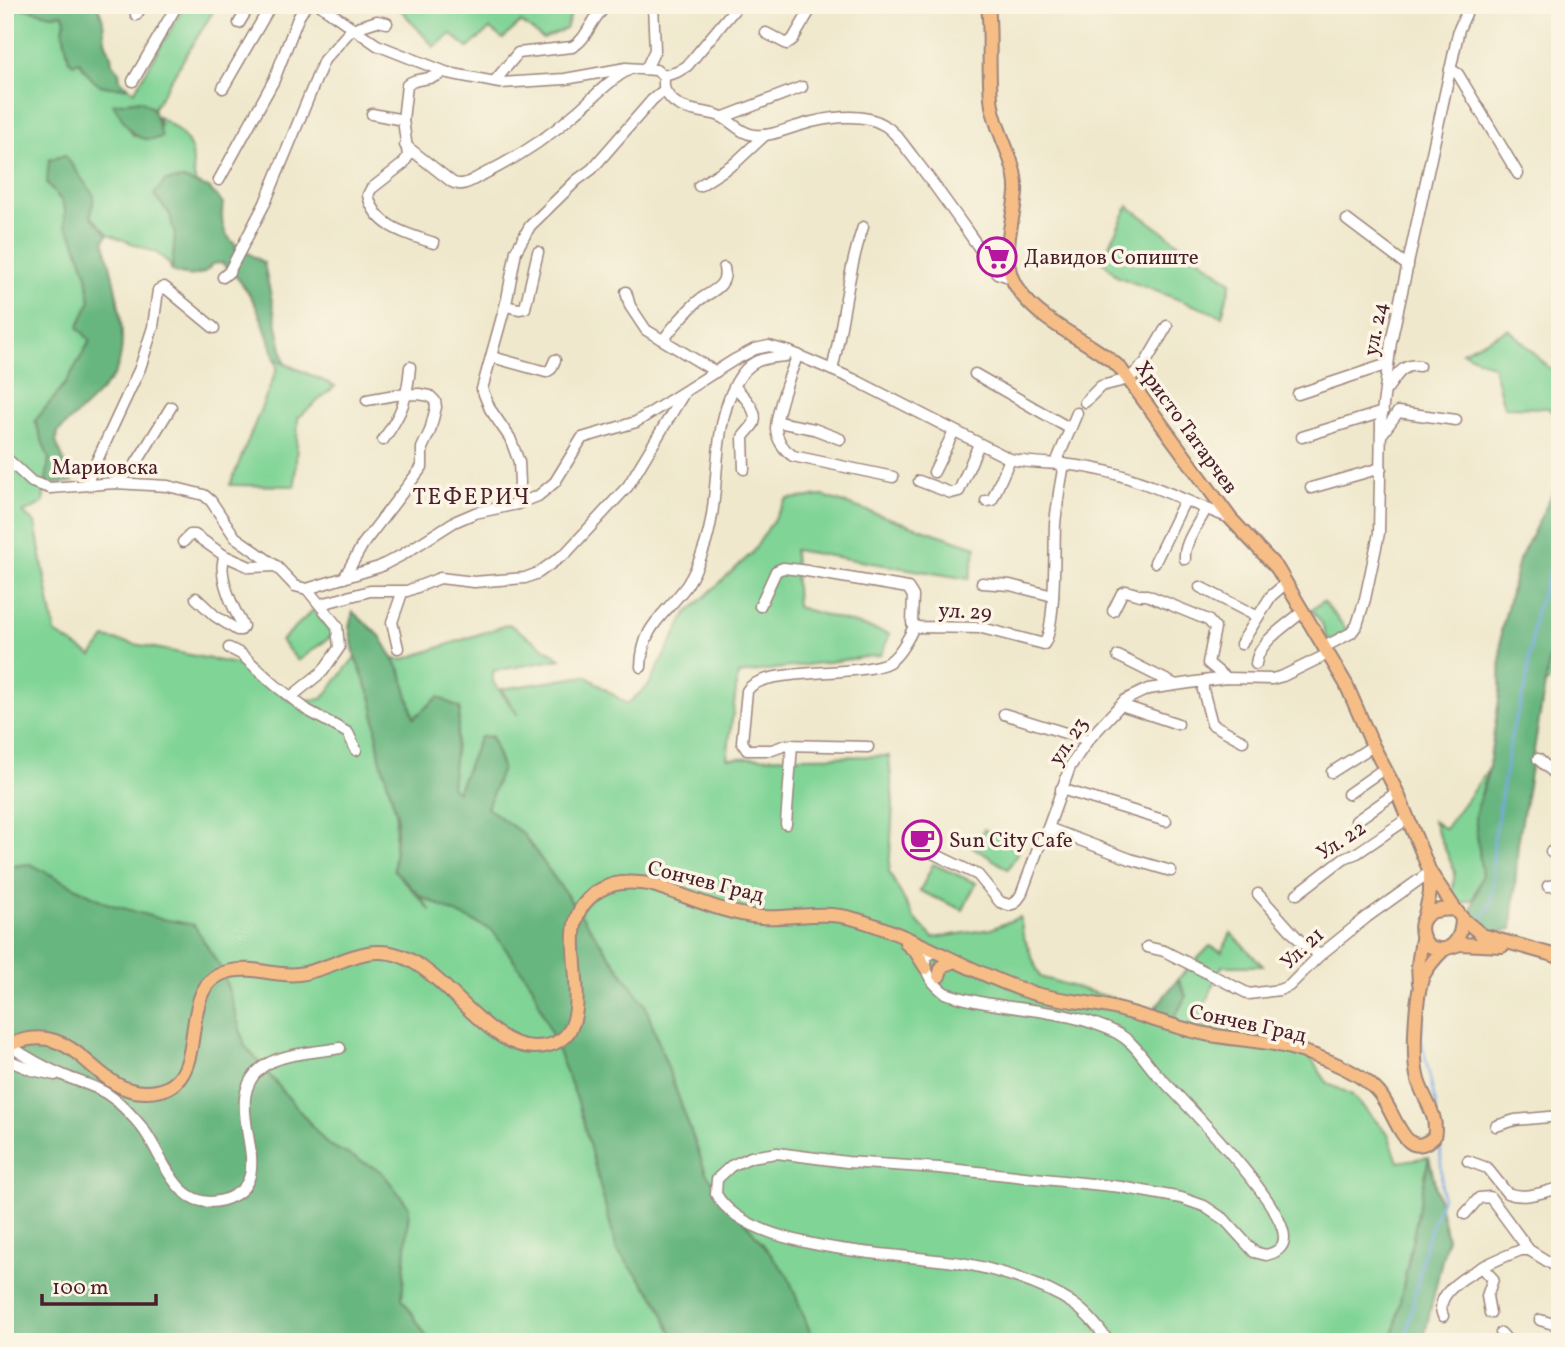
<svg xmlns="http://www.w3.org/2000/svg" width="1565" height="1347" font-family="Vollkorn,serif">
	<rect width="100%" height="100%" fill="#fcf5e5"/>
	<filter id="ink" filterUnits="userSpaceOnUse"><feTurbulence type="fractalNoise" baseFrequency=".0143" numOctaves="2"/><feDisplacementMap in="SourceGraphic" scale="14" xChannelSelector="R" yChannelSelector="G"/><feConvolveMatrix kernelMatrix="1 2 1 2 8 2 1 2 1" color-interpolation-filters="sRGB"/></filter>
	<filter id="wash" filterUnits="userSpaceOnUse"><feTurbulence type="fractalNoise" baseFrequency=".00686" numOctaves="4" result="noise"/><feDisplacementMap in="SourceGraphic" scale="28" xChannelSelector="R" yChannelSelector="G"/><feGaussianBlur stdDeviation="1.57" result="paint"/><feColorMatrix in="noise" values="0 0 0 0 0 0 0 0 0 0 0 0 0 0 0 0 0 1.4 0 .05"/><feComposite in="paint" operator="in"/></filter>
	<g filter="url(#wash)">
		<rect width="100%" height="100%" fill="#efe8cc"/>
		<!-- green -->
		<g fill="#80d496" stroke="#657a60" stroke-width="2">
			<path d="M5 5H18L19 7 63 14 65 20 63 31 69 61 79 60C94 87 100 88 128 87L134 92 185 5H217L153 109 141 100 114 104 133 135 161 126 156 116C170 123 188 136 192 152 194 165 191 173 197 185L183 179 154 195 170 214 175 235 172 271 168 262 157 253 108 234 91 216 93 196 65 155 47 183 61 200 65 209V224L75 241 87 275 90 302V341L66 383 35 421 49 459 43 503 23 513 35 523 55 633 92 656 105 638 245 666 290 701 322 699 355 657 372 699 380 757 396 812 394 870 431 911 420 896 492 930 532 985 578 1101 617 1250 657 1300 676 1342H430L402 1298 409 1207 381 1171 327 1144 245 1046 223 972 156 922 106 903 30 864 5 867Z"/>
			<polygon points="401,5 574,5 566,29 543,39 521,22 503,39 490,29 468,48 451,34 434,47 401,10"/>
			<polygon points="1128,206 1231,282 1222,316 1118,277 1102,261"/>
			<polygon points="1509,329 1547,366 1560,374 1560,420 1548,408 1504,407 1493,366 1462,352"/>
			<polygon points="275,359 335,386 298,418 295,486 230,485 277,369"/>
			<polygon points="823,496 976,547 969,579 794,550 797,607 890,634 881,655 738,674 727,758 889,756 893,804 889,872 914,918 933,938 991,929 1020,917 1023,935 1040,977 1129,1003 1170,1026 1186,996 1178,979 1210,946 1222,952 1231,933 1263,966 1222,966 1197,1022 1273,1040 1309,1055 1328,1084 1351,1094 1388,1134 1398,1162 1429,1157 1392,1342 813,1342 768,1251 706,1173 645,1005 523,834 487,808 502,768 492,736 480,737 458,793 451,787 460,708 414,718 401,672 393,659 402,660 509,624 561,659 493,671 493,682 518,715 501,689 586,676 627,704 649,685 686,614 752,553 787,499"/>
			<polygon points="1560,596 1560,674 1545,684 1558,605"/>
			<polygon points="1323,601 1348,631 1333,640 1327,639 1322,624 1312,610"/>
			<polygon points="313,610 333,635 298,661 281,641"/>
			<polygon points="1488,770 1475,816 1482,876 1473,899 1450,908 1455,872 1433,821 1445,829"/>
			<polygon points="984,829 1019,850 1008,869 973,847"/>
			<polygon points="933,864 976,883 963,910 920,891"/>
		</g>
		<!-- forest -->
		<g fill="#68b67f" stroke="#596a55" stroke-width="2">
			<path d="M18 5H96C107 18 101 32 107 46 110 53 112 55 112 63L119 72 120 80 128 87C99 88 95 87 79 61L73 64 69 60 63 31 65 20 63 14 52 15 18 7Z"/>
			<path d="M141 100 153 109 162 137C132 146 128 126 113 104Z"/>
			<path d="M65 155 94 196 91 216 108 234 104 240C112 276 135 345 112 378 97 398 75 415 58 432L56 442 73 482 51 484 46 482 49 459 35 421 66 383 90 341 78 327 90 302 87 275 75 241 65 224V209L61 200 47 183 49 160Z"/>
			<path d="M183 179 209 188 223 203C217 241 237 245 264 263L285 364 275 359C262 319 256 292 222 263L212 264C203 279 186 277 172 271L175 235 170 214 154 195 165 181Z"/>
			<polygon points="1560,479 1560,596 1518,844 1512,929 1486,935 1468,920 1482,876 1475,816 1488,772 1500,693 1501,632 1519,560"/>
			<polygon points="353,612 380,636 401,672 414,718 438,697 460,708 451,787 457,792 480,737 491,737 502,768 487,808 523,834 645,1005 706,1173 788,1276 814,1342 676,1342 657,1300 617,1250 578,1102 532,985 492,930 420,896 394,870 397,814 380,757 372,699 355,657 349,626"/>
			<polygon points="30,864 106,903 157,918 194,925 223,972 245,1046 327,1144 381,1171 409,1207 402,1298 430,1342 5,1342 5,867"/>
			<polygon points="1178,979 1186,996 1170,1026 1152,1016 1157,1005"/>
			<polygon points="1429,1157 1447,1238 1423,1342 1392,1342"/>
		</g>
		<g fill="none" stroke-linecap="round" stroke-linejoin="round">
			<!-- stream -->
			<g stroke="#77a8e2" stroke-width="2.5">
				<polyline points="1477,924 1489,909 1492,900 1494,839 1512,731 1526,684 1535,614 1560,541"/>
				<polyline points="1437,1110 1421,1037 1423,1015 1433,972 1455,950"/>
				<polyline points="1405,1342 1426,1242 1442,1197 1440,1130"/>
			</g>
		</g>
	</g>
	<g filter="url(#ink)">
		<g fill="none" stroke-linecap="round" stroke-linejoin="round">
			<!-- minor casing -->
			<g stroke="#9c847c" stroke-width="13">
				<g id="minor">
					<polyline points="320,5 377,45 448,73 500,83 565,79 626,68 656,70 664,76"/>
					<polyline points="136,15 143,5"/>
					<polyline points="239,23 250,5"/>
					<polyline points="766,33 787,44 793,39 813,5"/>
					<polyline points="646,69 655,50 653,5"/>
					<polyline points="1450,69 1458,74 1518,174"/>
					<path d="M664 76C664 81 663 88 666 92 677 112 699 110 717 115 731 119 738 133 754 135 770 137 786 129 801 125 824 118 862 111 884 125 896 132 904 146 913 157 942 194 969 234 997 273L1012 278"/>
					<polyline points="664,76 677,72 687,66 738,5"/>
					<polyline points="133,81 177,5"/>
					<path d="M494 82 518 53 572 47C589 39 591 15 609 5"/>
					<polyline points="223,88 271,5"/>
					<polyline points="372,114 403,120"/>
					<polyline points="724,117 802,87"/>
					<path d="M405 145 452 182C462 188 472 180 482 175 515 159 546 139 573 115 592 100 607 81 628 70"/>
					<polyline points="219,180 274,80 298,18 306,5"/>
					<polyline points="699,186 735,163 765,135"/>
					<polyline points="1347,220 1408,266"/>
					<path d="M434 243C407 234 375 227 368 195L371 189 403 164 408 156 403 120 407 85C416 76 432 82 443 72"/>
					<polyline points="223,277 229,272 265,203 324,60 352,29 377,21 387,23"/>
					<polyline points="626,292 630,306 646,330 716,372"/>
					<polyline points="506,306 519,309 525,308 538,252"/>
					<path d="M664 340C667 333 691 307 698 301 709 292 729 287 724 268"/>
					<path d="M798 355C791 370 776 413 776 429 777 440 784 450 793 456L893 477"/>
					<polyline points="492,357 546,372 551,369 555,360"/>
					<path d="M832 370C844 322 847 274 863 227"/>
					<polyline points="975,374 1069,428"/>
					<path d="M735 387C742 395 759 410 754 423 752 427 746 433 743 437L744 469"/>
					<path d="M1387 389C1396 377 1402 363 1419 366"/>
					<polyline points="1298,394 1388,364"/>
					<polyline points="1085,402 1101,386 1129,379 1146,362 1167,326"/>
					<polyline points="778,422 814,429 840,439"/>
					<polyline points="1382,434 1398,412 1456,420"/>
					<polyline points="1302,437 1383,412"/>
					<path d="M383 440C402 413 407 400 410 367"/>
					<path d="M5 457 32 482 50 488 115 483 168 486 204 495 211 501 235 537 276 566 295 586 307 589 379 567 402 555 454 522 475 513 517 504 538 496 555 482 582 438 636 422 734 360 755 349 769 346 790 352 853 379 1010 459C1037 465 1064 462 1091 468 1139 477 1184 501 1230 518"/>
					<polyline points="1056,463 1077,413"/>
					<polyline points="934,472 954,431"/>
					<polyline points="919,481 951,493 959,491 979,444"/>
					<polyline points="115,483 134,467 171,407"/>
					<polyline points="86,484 140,368 153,327 158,290 164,287 168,290 214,328"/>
					<polyline points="1311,488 1381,468"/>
					<polyline points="986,501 992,500 1010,459"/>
					<polyline points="517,504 520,483 519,462 510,438 490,409 482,389 507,299 516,251 530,226 577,180 592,169 652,100 664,90"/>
					<polyline points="183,542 190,535 195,535 225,556"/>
					<path d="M1185 559C1183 544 1199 523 1206 509"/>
					<polyline points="1155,562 1185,500"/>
					<polyline points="344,578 363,544 422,467 422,448 430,431 436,407 435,401 430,396 419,394 395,395 367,400"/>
					<polyline points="982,583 1010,585 1053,596"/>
					<polyline points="1200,587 1258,617"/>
					<path d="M196 598 215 616 237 630H241L243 626C234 610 216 573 225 556L250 567 276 566"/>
					<polyline points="321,604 370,591 407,591 440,578 474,582 525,578 538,573 566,553 628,486 684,393"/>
					<path d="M760 606 776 571 783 568 801 570 908 588 913 596 912 623 917 627 982 628 1044 644C1056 628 1054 548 1055 524 1057 504 1060 484 1064 464"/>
					<polyline points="1113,611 1122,593 1126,591 1140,595 1147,595 1208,620 1215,628 1208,663 1226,678"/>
					<polyline points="1241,644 1271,596 1285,584"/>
					<polyline points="1324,647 1351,633 1357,625 1365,599 1379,533 1381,421 1391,342 1459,29 1470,5"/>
					<polyline points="229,648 241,654 275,685 307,710 348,733 356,750"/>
					<polyline points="398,648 392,622 402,593"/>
					<polyline points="1118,656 1174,684"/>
					<path d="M1256 664C1258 642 1286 626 1302 612"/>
					<path d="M641 667C642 624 665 616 687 585 694 574 699 562 703 551 723 497 709 434 736 383 749 360 761 358 785 356L790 352"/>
					<polyline points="1203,681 1203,690 1212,724 1243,741"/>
					<polyline points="292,696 323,671 339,648 337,626 307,589"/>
					<polyline points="1121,705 1178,724"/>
					<polyline points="1004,714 1088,740"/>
					<path d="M868 747 786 745 772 750H747L742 742 747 691C760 666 860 678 889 662 899 656 910 636 914 626"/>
					<polyline points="1538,759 1560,778"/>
					<polyline points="1332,772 1373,746"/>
					<polyline points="1061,789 1166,821"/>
					<polyline points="1348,794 1385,768"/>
					<polyline points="1356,821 1397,792"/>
					<polyline points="786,824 792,745"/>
					<polyline points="1048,828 1130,859 1171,871"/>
					<polyline points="924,849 978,875 1000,902 1009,905 1015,903 1021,895 1038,849 1048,828 1070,767 1088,740 1125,700 1148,689 1203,681 1226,678 1272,679 1283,676 1328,654"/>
					<polyline points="1551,852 1560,849"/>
					<polyline points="1548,886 1560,885"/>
					<polyline points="1258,894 1302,943 1320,955"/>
					<polyline points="1297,894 1344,858 1357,853 1407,819"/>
					<polyline points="1147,947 1164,951 1249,994 1279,990 1289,986 1320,955 1367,917 1430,872"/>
					<path d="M935 951 927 956C922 972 933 984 945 993 1001 1012 1064 1006 1117 1033 1134 1042 1142 1057 1154 1071 1181 1099 1285 1203 1284 1238 1284 1248 1275 1253 1266 1255L1254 1252 1225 1220 1204 1206 1181 1198 1121 1187 939 1168 847 1162 777 1153 751 1157 731 1166 717 1179 716 1194C749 1253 900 1253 961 1263 995 1269 1043 1284 1072 1303 1087 1313 1098 1327 1109 1342"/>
					<path d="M9 1045C26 1057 46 1068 65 1076 76 1081 89 1084 100 1090 115 1097 129 1112 140 1125 163 1151 174 1214 223 1200 290 1180 209 1099 267 1064 287 1053 317 1052 340 1048"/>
					<polyline points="5,1059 32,1070 55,1075"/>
					<polyline points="1496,1126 1515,1120 1560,1116"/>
					<path d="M1468 1161 1487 1168 1507 1193C1525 1200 1542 1192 1560 1188"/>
					<polyline points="1465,1214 1479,1198 1490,1197 1529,1250 1560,1269"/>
					<polyline points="1482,1267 1493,1279 1487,1296 1490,1313"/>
					<path d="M1443 1316C1429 1286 1500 1258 1521 1250H1529"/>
					<polyline points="1540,1320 1560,1326"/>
					<polyline points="1501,1333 1509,1342"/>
				</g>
			</g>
			<!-- major casing -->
			<g stroke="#9c847c" stroke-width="16">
				<g id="major">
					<path d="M988 5C992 39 987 73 992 106 997 135 1018 163 1016 193 1013 226 997 261 1019 291 1045 327 1089 339 1120 368L1231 519 1277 568 1346 684 1373 746 1397 792 1430 872 1455 909"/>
					<path d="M1455 909 1462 918C1462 938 1451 957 1429 946 1419 936 1417 919 1432 912 1439 909 1447 910 1455 909Z"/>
					<polyline points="1462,918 1482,935 1560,957"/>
					<polyline points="1424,919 1430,893 1430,872"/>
					<polyline points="906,943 916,952 926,968"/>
					<polyline points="1451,947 1460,944 1502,946"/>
					<polyline points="939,976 942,966 955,961"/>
					<polyline points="1419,983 1418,965 1422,939"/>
					<path d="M5 1047C77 1012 90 1093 146 1092 221 1092 167 983 231 971 254 966 276 977 299 974 335 969 363 942 401 956 447 973 487 1047 534 1047 606 1046 561 954 578 914 581 906 588 899 594 894 611 881 630 881 650 884 686 895 723 914 761 917 791 919 821 910 851 918 912 934 966 971 1026 991 1053 1000 1082 1001 1109 1007 1140 1014 1170 1026 1201 1033 1225 1039 1250 1039 1274 1044 1306 1051 1358 1068 1379 1093 1390 1106 1398 1133 1410 1142 1418 1148 1428 1143 1434 1137 1439 1116 1424 1100 1418 1080 1412 1058 1415 998 1423 976 1428 966 1435 958 1443 950"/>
				</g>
			</g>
			<!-- minor -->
			<use href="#minor" stroke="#fff" stroke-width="10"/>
			<!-- major -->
			<use href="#major" stroke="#f6be86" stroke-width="12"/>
		</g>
	</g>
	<!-- icons -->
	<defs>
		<g id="supermarket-ring" transform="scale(2.0125)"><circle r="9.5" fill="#fcf5e5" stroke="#b5179e" stroke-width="1.5"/><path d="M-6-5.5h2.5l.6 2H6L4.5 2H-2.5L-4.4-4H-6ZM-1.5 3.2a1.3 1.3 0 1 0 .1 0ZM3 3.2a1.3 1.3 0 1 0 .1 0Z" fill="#b5179e"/></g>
		<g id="cafe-ring" transform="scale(2.0125)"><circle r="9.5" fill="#fcf5e5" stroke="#b5179e" stroke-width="1.5"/><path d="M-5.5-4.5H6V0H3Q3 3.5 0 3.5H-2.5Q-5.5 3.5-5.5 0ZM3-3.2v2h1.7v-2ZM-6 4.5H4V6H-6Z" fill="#b5179e"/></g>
	</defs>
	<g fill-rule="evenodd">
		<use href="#supermarket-ring" x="997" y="257"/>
		<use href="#cafe-ring" x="922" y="840"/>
	</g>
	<g text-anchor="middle" stroke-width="7" stroke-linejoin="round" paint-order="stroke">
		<!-- poi labels -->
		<g font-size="21" fill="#4a1f2b" stroke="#fcf5e5" text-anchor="start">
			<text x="1024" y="264">Давидов Сопиште</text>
			<text x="949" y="847">Sun City Cafe</text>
		</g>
		<!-- street labels -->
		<g font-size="21" fill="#4a1f2b" stroke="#fcf5e5">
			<text transform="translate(1375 329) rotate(-79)" y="7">ул. 24</text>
			<text transform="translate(1187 427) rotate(54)" y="7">Христо Татарчев</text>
			<text x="105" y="474">Мариовска</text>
			<text transform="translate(965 611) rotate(3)" y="7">ул. 29</text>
			<text transform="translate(1068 741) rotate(-56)" y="7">ул. 23</text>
			<text transform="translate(1341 840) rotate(-33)" y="7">Ул. 22</text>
			<text transform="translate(706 881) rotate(14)" y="7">Сончев Град</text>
			<text transform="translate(1302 948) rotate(-43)" y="7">Ул. 21</text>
			<text transform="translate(1248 1023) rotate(12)" y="7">Сончев Град</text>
		</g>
		<!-- neighbourhood labels -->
		<g font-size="23" letter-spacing="2" fill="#4a1f2b" stroke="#fcf5e5">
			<text x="472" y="504">ТЕФЕРИЧ</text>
		</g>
	</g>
	<!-- margin -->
	<rect width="1565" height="1347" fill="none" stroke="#fcf5e5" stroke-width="28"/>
	<!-- scale -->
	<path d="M42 1294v10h114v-10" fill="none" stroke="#4a1f2b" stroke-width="3.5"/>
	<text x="52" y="1294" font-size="21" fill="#4a1f2b" stroke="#fcf5e5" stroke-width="5" paint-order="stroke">100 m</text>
</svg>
